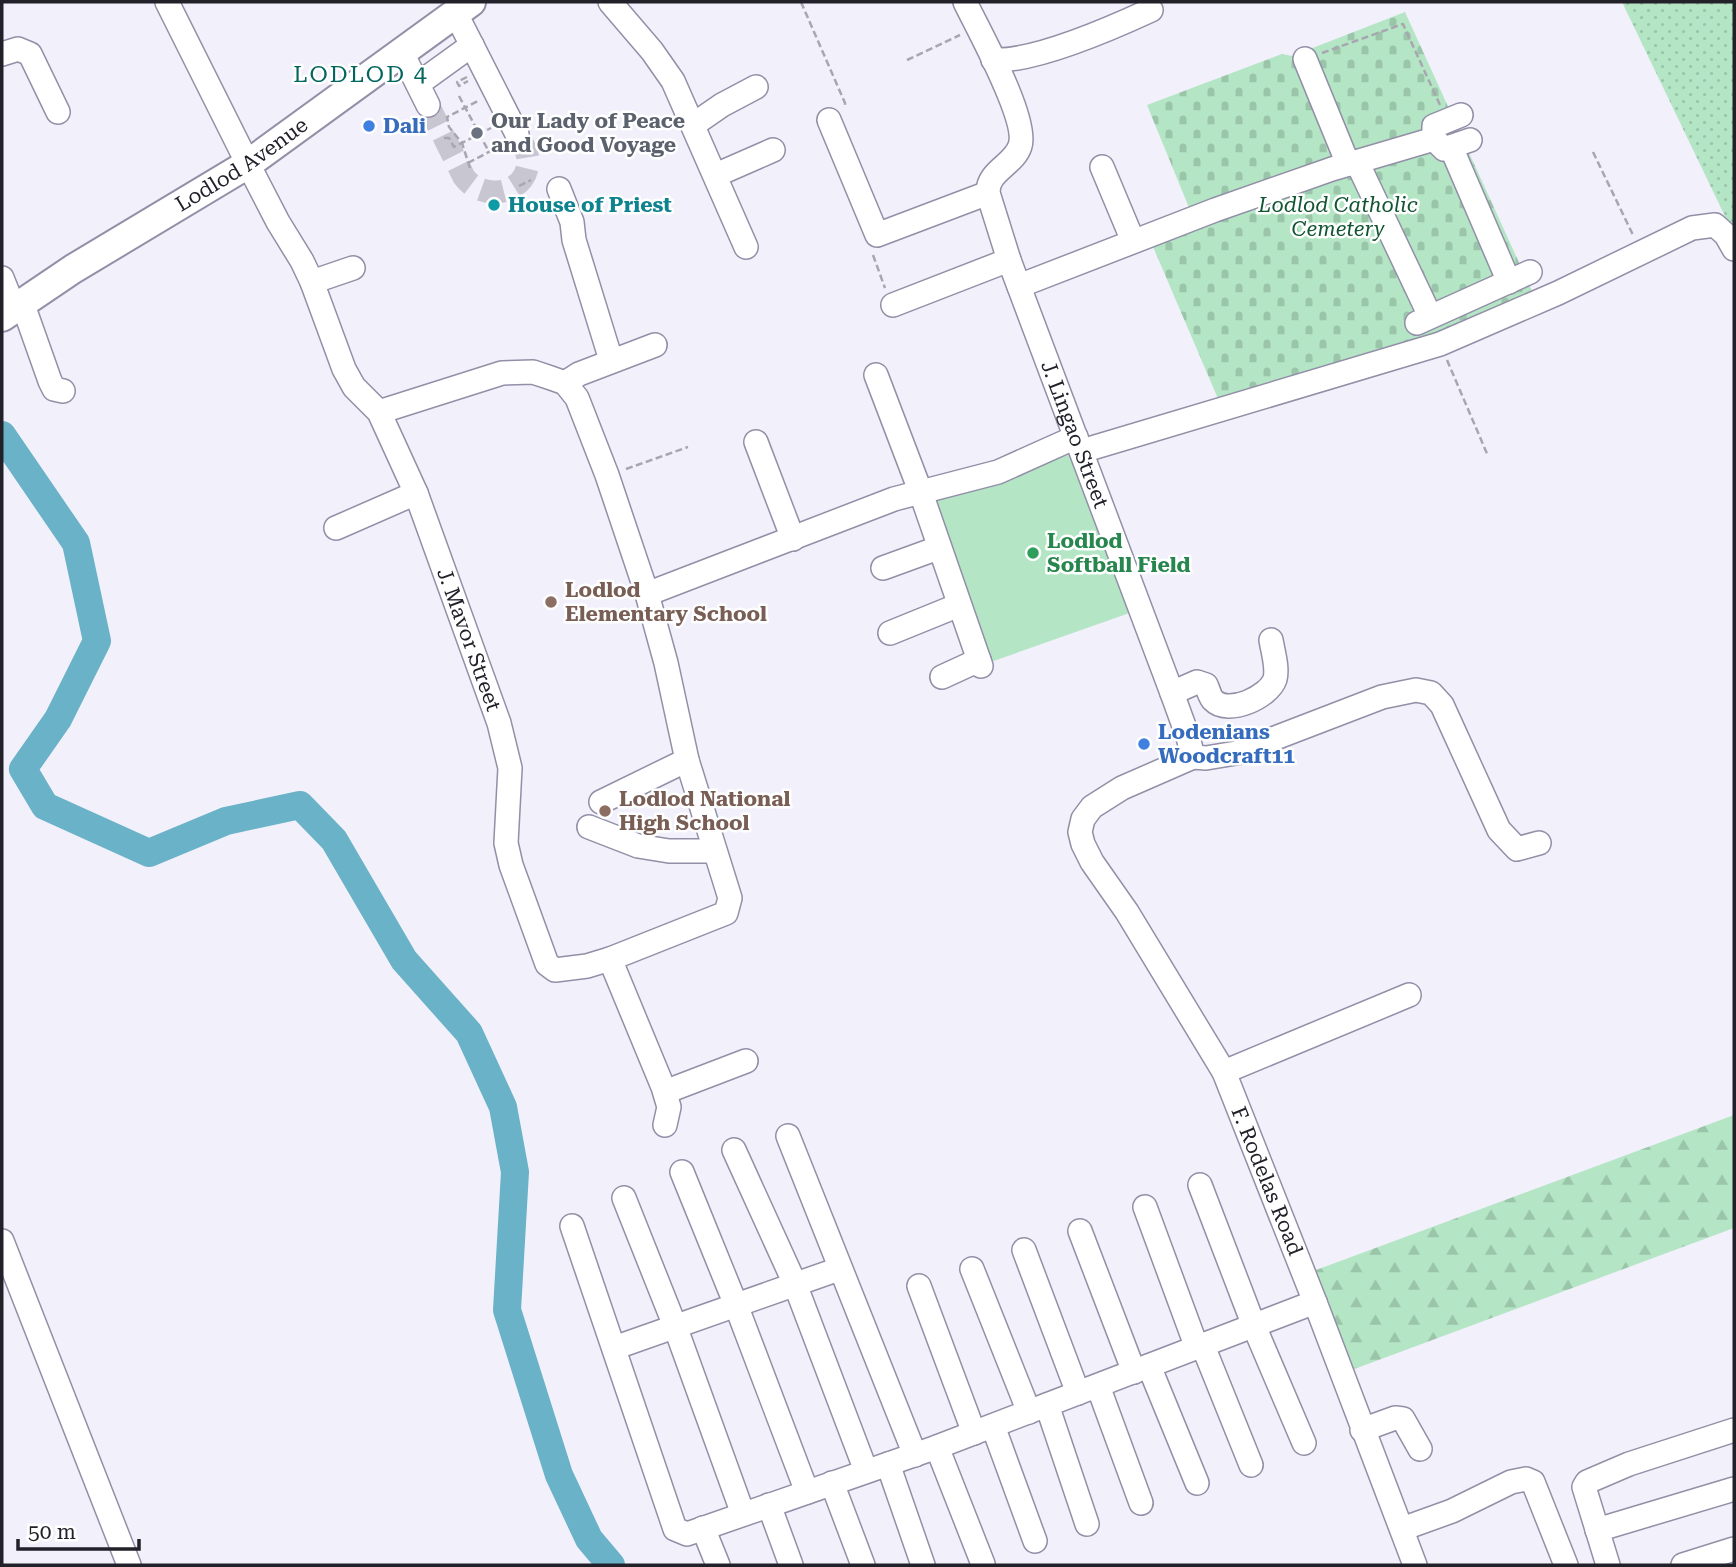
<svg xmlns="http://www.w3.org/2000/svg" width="1736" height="1567" font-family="'Roboto Serif',serif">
	<defs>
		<pattern id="grass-dots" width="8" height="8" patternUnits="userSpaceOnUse" patternTransform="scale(1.75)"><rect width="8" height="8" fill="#b4e6c5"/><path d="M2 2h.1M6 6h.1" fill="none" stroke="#9ac5a9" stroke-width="1.8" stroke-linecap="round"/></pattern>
		<pattern id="forest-firs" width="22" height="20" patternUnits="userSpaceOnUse" patternTransform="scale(1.75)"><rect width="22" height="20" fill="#b4e6c5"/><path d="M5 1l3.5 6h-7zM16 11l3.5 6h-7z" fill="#9ac5a9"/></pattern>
		<pattern id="cemetery-stones" width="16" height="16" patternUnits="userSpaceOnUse" patternTransform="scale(1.75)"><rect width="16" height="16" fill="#b4e6c5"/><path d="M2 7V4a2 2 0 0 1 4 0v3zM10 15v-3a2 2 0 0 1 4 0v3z" fill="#9ac5a9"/></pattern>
	</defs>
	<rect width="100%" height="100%" fill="#f2f0fb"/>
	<!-- grass -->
	<polygon fill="url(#grass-dots)" points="1622,2 1734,2 1734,235"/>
	<!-- forest -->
	<polygon fill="url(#forest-firs)" points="1734,1115 1734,1228 1349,1371 1308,1273"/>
	<!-- cemetery -->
	<polygon fill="url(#cemetery-stones)" points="1405,12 1537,302 1222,408 1148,235 1192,215 1147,105 1282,54 1292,56"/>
	<!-- green -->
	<polygon fill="#b4e6c5" points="1082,451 1138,610 988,663 927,496"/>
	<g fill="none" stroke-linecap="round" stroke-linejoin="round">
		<!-- river -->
		<polyline stroke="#69b2c7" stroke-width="28" points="2,435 76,543 97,641 58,719 23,769 45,806 149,853 226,821 300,805 334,840 404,960 469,1033 503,1107 515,1172 507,1310 559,1475 589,1539 611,1565"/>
		<!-- minor-tunnel -->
		<path stroke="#c8c6d1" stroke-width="23" stroke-dasharray="23 11" stroke-linecap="butt" d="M428 105 464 177C483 203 529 194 528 159 527 150 522 142 517 134"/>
		<!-- minor casing -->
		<g stroke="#928fa7" stroke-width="26">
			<g id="minor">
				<path id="s1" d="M167 2 248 164 278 222 302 261 312 282 344 369 354 387 379 412 416 493 499 723 510 768 506 843 511 865 547 964 555 970 587 966 610 959 726 913 730 898 687 760 666 663 647 594 607 475 577 398 565 383 551 378 533 372 502 373 379 412"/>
				<polyline points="610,2 652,51 673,81 746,247"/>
				<path id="s2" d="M965 2C978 29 1029 120 1020 146 1014 165 987 171 988 193L1009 260 1172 693 1188 737 1193 757"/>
				<polyline points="456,14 517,134"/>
				<polyline points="402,53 428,105"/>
				<polyline points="2,54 18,49 30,54 58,112"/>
				<polyline points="1305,59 1348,164"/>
				<path d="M993 60C1034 62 1112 28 1151 10"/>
				<polyline points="418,84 472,45"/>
				<polyline points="1461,115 1434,126 1434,139 1444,149 1470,140"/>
				<polyline points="829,120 877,235 988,193"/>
				<polyline points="693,125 722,105 756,87"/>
				<polyline points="1451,147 1509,282"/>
				<polyline points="1357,162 1430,316"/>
				<polyline points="1102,167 1133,241"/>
				<polyline points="716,175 773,150"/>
				<polyline points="559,189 572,222 574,240 611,360"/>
				<polyline points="2,278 14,308"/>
				<polyline points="312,282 353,268"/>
				<polyline points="1019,286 1215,210 1332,169 1434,139"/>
				<polyline points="22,302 50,381 54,389 63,391"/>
				<polyline points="893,305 1009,260"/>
				<polyline points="1417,323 1530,272"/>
				<polyline points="876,375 921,493 981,666"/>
				<polyline points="565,383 579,374 655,345"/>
				<polyline points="756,442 793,539"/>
				<polyline points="1082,451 1440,344 1558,293 1692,228 1715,225 1726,235 1734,249"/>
				<polyline points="336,528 416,493"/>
				<polyline points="883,568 938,548"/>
				<polyline points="647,594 894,499 998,472 1076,437"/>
				<polyline points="890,633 959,605"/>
				<polyline points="942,677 979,660"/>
				<path d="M1172 693 1197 682 1206 685C1208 689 1210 697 1213 700 1228 716 1269 697 1275 679 1278 668 1273 652 1271 640"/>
				<polyline points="601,802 687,760"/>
				<polyline points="589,827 638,846 669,851 714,851"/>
				<polyline points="610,959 663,1087 669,1107 665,1125"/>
				<polyline points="1224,1072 1409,995"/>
				<polyline points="665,1092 746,1061"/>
				<polyline points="788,1136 915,1455"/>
				<polyline points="734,1150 795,1284 866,1471"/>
				<polyline points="682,1172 736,1305 807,1492"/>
				<polyline points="1200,1185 1254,1326 1304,1443"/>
				<polyline points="624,1198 675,1326 743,1514"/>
				<polyline points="1145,1207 1197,1348"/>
				<polyline points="572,1226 675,1529 687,1534 937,1447 1315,1302"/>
				<polyline points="1080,1231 1134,1372"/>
				<polyline points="2,1241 129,1565"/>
				<polyline points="1024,1250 1078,1393"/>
				<polyline points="972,1269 1029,1412"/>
				<polyline points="919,1286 974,1433"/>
				<polyline points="1203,1346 1251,1465"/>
				<polyline points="614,1348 839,1269"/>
				<polyline points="1149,1366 1197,1483"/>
				<polyline points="1098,1386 1141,1503"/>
				<polyline points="1047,1405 1087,1524"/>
				<polyline points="993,1426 1035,1541"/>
				<polyline points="1362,1430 1395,1418 1403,1419 1420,1449"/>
				<polyline points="937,1447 983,1564"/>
				<polyline points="888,1464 923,1565"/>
				<polyline points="832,1483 863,1565"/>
				<polyline points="769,1505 791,1565"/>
				<polyline points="703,1528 718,1565"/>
				<polyline points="1402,1529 1452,1511 1511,1482 1526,1479 1533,1482 1566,1565"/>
				<polyline points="1597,1530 1734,1489"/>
				<polyline points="1415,1565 1315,1302 1224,1072 1127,912 1092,862 1083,844 1080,832 1083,819 1092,807 1122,788 1193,757 1206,758 1236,753 1382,697 1416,690 1431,693 1442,705 1499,830 1517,849 1539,843"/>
				<polyline points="1608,1565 1584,1487 1587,1482 1629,1464 1734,1430"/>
				<polyline points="1683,1565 1734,1549"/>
			</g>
		</g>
		<!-- major casing -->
		<g stroke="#928fa7" stroke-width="32">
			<g id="major">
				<path id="s3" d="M2 317 73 269 248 164 471 2"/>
			</g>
		</g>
		<!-- path -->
		<g stroke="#a8a6b0" stroke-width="2.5" stroke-dasharray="7 3.5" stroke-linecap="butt">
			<polyline points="801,2 845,103 845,108"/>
			<polyline points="1322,53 1403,24 1440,105"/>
			<polyline points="907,60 960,35"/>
			<polyline points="467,77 457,82 459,86 468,81"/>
			<polyline points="459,96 489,152"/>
			<polyline points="444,138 449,138 454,147 491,128"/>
			<polyline points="1593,152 1633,235"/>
			<polyline points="468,163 502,145"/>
			<polyline points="470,168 462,143 449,127 447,117 480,100"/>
			<polyline points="519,186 531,180"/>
			<polyline points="873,255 885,288"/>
			<polyline points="1447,360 1488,456"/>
			<polyline points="626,469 688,447"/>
		</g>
		<!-- minor -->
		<use href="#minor" stroke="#fff" stroke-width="23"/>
		<!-- major -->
		<use href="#major" stroke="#fff" stroke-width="28"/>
	</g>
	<!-- markers -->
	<g fill="#3f7fe0" stroke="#fff" stroke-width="2.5">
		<circle cx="369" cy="126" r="7"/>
		<circle cx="1144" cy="744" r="7"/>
	</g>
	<circle fill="#6b7280" stroke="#fff" stroke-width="2.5" cx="477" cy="133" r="7"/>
	<circle fill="#0f9aa8" stroke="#fff" stroke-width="2.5" cx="494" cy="205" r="7"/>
	<circle fill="#2e9e5b" stroke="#fff" stroke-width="2.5" cx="1033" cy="553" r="7"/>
	<g fill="#8d6e63" stroke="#fff" stroke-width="2.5">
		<circle cx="551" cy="602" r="7"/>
		<circle cx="605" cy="811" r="7"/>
	</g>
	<g text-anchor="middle" stroke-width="5" stroke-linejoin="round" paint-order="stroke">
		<!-- worship labels -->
		<g font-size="21" font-weight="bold" fill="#5b616d" stroke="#fff" text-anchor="start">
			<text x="491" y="128">Our Lady of Peace<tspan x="491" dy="24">and Good Voyage</tspan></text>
		</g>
		<!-- shop labels -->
		<g font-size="21" font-weight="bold" fill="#366cbe" stroke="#fff" text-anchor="start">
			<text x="383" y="133">Dali</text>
			<text x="1158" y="739">Lodenians<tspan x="1158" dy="24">Woodcraft11</tspan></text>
		</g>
		<!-- street labels -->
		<g font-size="21" fill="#222029" stroke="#fff">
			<text dy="7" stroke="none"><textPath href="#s3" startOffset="284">Lodlod Avenue</textPath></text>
			<text dy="7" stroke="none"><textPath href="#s2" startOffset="471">J. Lingao Street</textPath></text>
			<text dy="7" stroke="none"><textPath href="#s1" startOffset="709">J. Mavor Street</textPath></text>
			<text transform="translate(1267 1181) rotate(68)" y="7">F. Rodelas Road</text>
		</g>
		<!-- culture labels -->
		<g font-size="21" font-weight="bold" fill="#0d838f" stroke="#fff" text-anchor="start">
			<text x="508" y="212">House of Priest</text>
		</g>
		<!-- park labels -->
		<g font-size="21" font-style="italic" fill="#125532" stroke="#fff">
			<text x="1338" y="212">Lodlod Catholic<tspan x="1338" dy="24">Cemetery</tspan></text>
		</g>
		<!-- leisure labels -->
		<g font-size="21" font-weight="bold" fill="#27864d" stroke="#fff" text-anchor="start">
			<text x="1047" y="548">Lodlod<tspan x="1047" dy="24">Softball Field</tspan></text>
		</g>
		<!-- education labels -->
		<g font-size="21" font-weight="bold" fill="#785e54" stroke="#fff" text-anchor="start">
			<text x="565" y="597">Lodlod<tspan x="565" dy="24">Elementary School</tspan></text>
			<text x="619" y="806">Lodlod National<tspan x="619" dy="24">High School</tspan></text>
		</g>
		<!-- neighbourhood labels -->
		<g font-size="23" letter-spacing="2" fill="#03665e" stroke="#fff">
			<text x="361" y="82">LODLOD 4</text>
		</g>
	</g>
	<!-- border -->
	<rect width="1736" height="1567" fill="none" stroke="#222029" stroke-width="7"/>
	<!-- scale -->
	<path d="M18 1539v10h121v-10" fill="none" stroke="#222029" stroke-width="3.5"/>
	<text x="28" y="1539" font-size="21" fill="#222029" stroke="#ffffff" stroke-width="5" paint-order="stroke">50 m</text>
</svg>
